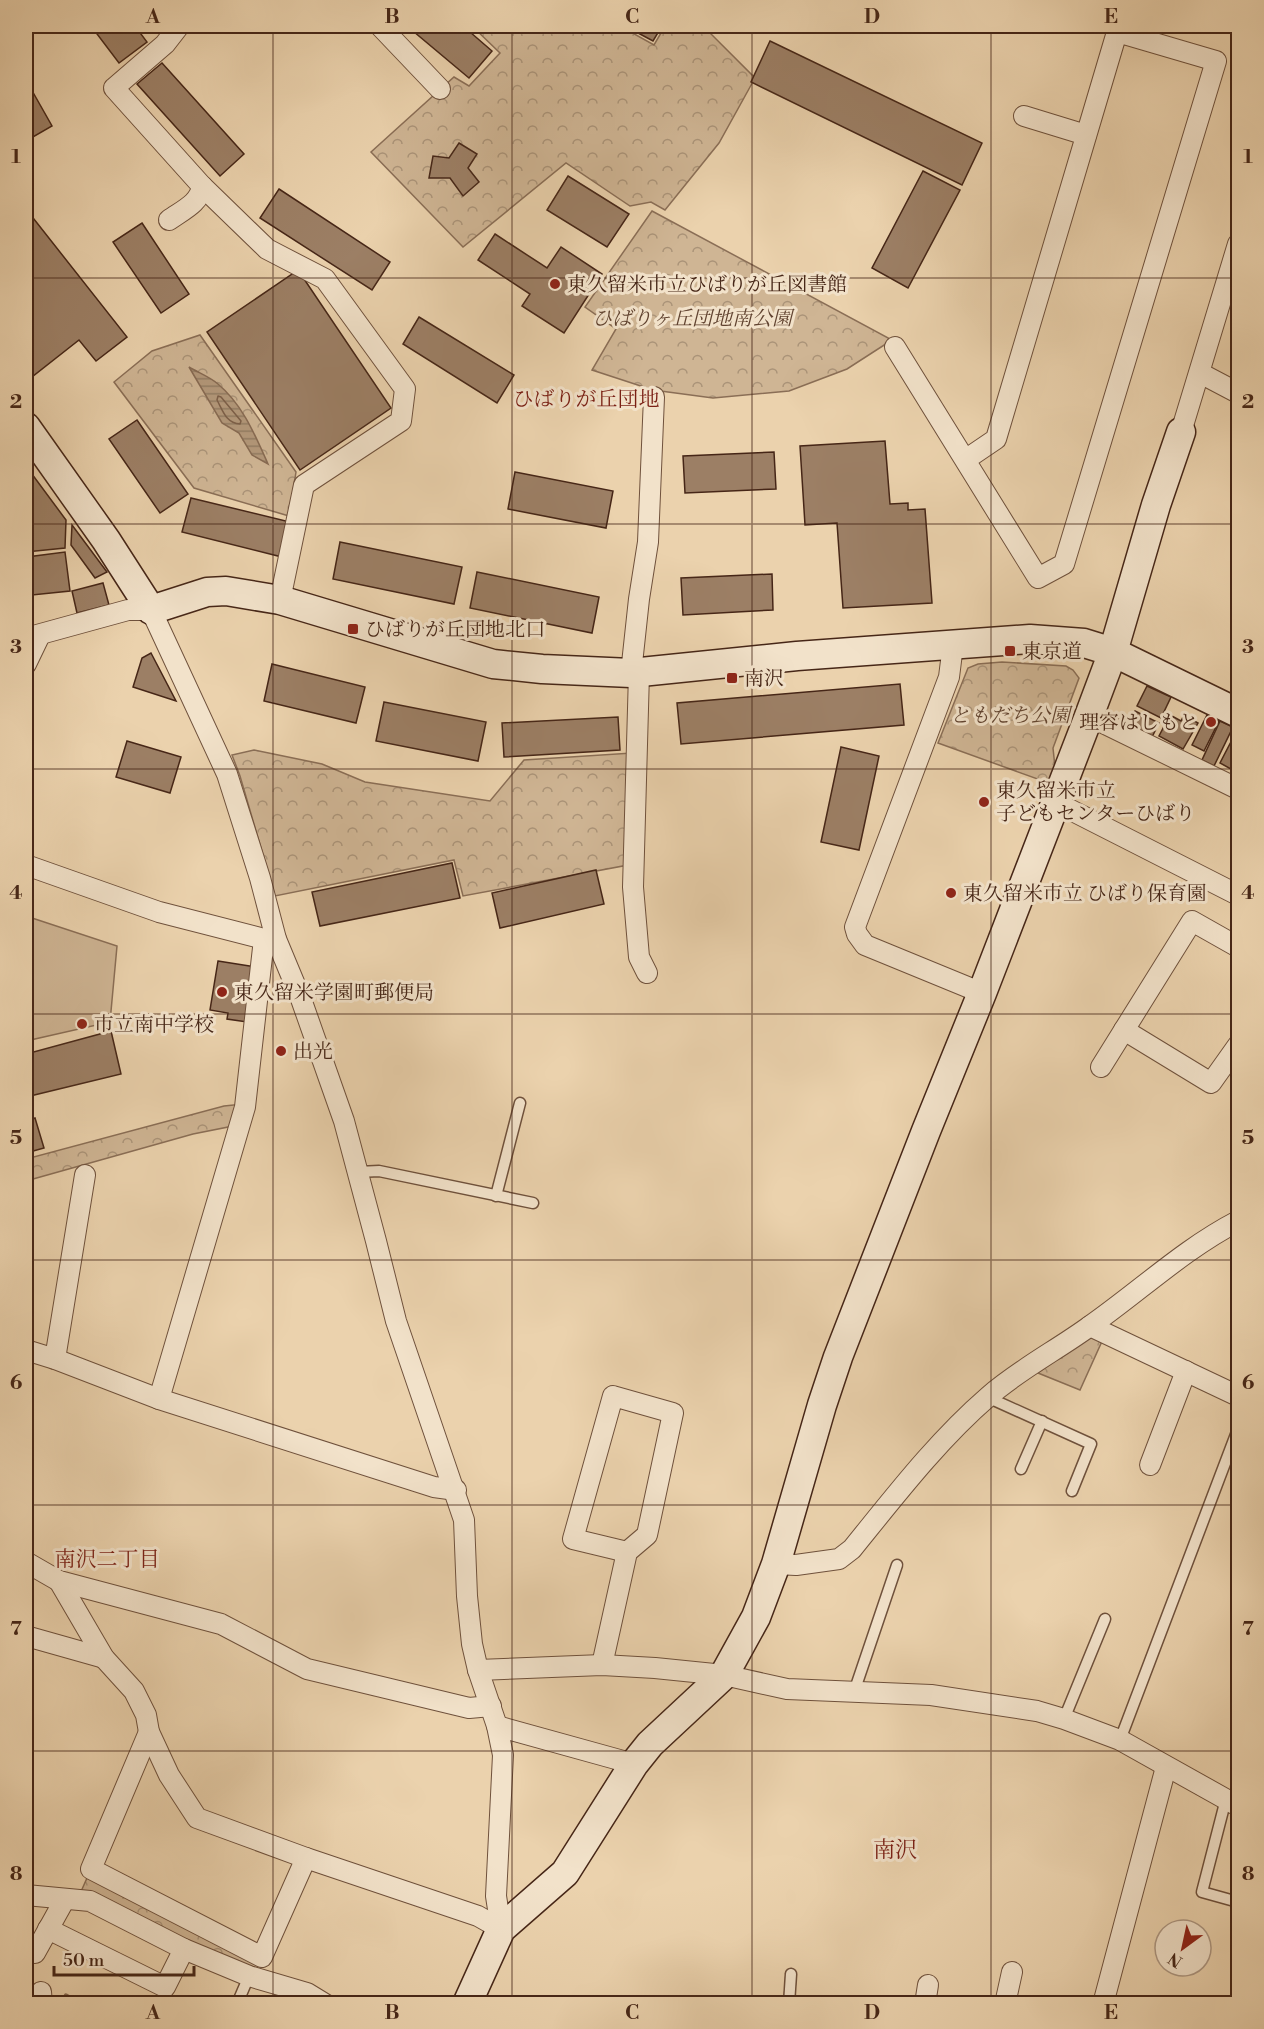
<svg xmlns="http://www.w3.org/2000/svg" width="1264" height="2029" font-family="'Libre Bodoni','Noto Serif JP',serif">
	<defs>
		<pattern id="park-crowns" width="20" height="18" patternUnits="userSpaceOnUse" patternTransform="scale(1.5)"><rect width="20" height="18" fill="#cfb594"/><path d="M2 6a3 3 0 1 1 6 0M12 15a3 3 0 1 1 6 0" fill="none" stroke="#aa9378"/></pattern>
		<pattern id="water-rules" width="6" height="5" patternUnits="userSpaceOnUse" patternTransform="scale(1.5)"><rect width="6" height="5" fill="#b3987a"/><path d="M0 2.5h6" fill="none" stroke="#937c63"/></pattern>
	</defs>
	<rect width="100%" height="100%" fill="#ebd2ad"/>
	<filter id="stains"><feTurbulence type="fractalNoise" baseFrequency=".00333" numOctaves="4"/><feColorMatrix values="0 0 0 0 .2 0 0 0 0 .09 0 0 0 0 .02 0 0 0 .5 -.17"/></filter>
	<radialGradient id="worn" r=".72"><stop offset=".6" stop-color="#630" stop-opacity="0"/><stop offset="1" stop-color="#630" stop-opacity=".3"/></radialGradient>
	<!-- park -->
	<g fill="url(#park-crowns)" stroke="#8a6e56" stroke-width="1.5">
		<polygon points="472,26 620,26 654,45 665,26 716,26 711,34 755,78 719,143 665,210 651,202 630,206 566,163 463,247 371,152 454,77 469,86 500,53"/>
		<polygon points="652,211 892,340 847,369 789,391 713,398 653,390 592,370 616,329 585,307"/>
		<polygon points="200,335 296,472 289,516 194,488 114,382 152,351"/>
		<polygon points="1002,662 1066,666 1073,670 1079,678 1053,748 1057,786 938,743 968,668 978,664"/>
		<polygon points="254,750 322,764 365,782 490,801 524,760 632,753 628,865 463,896 454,860 275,896 240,776 232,755"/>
		<polygon points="243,1104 238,1125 193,1134 26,1181 26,1159 224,1106"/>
		<polygon points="1093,1334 1103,1339 1080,1390 1038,1373"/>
		<polygon points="91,1869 262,1957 255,1972 79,1896"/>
	</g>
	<!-- garden -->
	<polygon fill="#cfb594" stroke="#8a6e56" stroke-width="1.5" points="26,916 117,946 110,1022 26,1041"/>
	<!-- water -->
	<path fill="url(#water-rules)" stroke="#876a52" stroke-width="1.5" d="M189 367C199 373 210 377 218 384 243 405 255 435 268 464L252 455 239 433 222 423Z"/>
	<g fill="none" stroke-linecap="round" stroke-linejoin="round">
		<!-- shore -->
		<path stroke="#7c5f48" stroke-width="1.5" d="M218 396 221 397 241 421 240 424C226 423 223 411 217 400Z"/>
		<!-- stream -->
		<g stroke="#876a52" stroke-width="5">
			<polyline points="66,1996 79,2004"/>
			<polyline points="26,2004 37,2002"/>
		</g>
	</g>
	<!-- building -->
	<g fill="#9c7f65" stroke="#462617" stroke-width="1.5">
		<polygon points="91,26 135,26 147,42 119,63"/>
		<polygon points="407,26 463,26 492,51 469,78"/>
		<polygon points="625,26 662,26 653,41"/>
		<polygon points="770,41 982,143 962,185 751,82"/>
		<polygon points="162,63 244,154 220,176 137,84"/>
		<polygon points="26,80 52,126 26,141"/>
		<polygon points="459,143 477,154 468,168 479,182 463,196 450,178 429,178 433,156 449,158"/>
		<polygon points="923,171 960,190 908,288 872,268"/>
		<polygon points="568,176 629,214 607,247 547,210"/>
		<polygon points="279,189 390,262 372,290 260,218"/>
		<polygon points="26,209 127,337 96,361 79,340 28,380 26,376"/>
		<polygon points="142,223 189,294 161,313 113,242"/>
		<polygon points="495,234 547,268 561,247 602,274 564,333 522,306 530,294 478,260"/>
		<polygon points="298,270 391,408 300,470 207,332"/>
		<polygon points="419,317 514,375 497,403 403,344"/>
		<polygon points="137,420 188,494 160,513 109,439"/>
		<polygon points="885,441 890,504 908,503 908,510 925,509 932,603 843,608 837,523 805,525 800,446"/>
		<polygon points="774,452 776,489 685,493 683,456"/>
		<polygon points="26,466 66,520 65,548 26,552"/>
		<polygon points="515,472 613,491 606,528 508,509"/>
		<polygon points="191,498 290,522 282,557 182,532"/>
		<polygon points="72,525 107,572 95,578 71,545"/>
		<polygon points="340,542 462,567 454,604 333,579"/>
		<polygon points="65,552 70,591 32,595 27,557"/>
		<polygon points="477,572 599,597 592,633 470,608"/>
		<polygon points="772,574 773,610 683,615 681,578"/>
		<polygon points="103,583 109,605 77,613 72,591"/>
		<polygon points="151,653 176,701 133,687 142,658"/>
		<polygon points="272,664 365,687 356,723 264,701"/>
		<polygon points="900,684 904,725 681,744 677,703"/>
		<polygon points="1147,686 1171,697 1161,718 1137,706"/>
		<polygon points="384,702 486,722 478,761 376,741"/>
		<polygon points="1135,711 1159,723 1152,737 1128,726"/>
		<polygon points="1170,715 1181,721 1184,715 1198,723 1183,749 1159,736"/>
		<polygon points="1207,715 1219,721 1204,751 1192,745"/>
		<polygon points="618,717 620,750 504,757 502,723"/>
		<polygon points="1220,721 1233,727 1214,766 1202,760"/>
		<polygon points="1234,736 1238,738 1238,773 1220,763"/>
		<polygon points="127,741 181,757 170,793 116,777"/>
		<polygon points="841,747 879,756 859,850 821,842"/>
		<polygon points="452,863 460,898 320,926 312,892"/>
		<polygon points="596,870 604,904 500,928 492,893"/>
		<polygon points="218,961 256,967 247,1022 227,1019 228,1013 210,1010"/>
		<polygon points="111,1031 121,1074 26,1097 26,1054"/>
		<polygon points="35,1118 44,1148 26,1153 26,1121"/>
	</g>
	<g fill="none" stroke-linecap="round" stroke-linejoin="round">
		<!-- lane casing -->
		<g stroke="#6f513c" stroke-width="13">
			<g id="lane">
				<polyline points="358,1172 379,1171 533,1203"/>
				<polyline points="496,1196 520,1103"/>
				<polyline points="987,1397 1091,1444 1072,1491"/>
				<polyline points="1021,1469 1042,1421"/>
				<polyline points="854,1692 897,1565"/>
				<polyline points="1064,1719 1105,1619"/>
				<polyline points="1120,1740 1238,1429"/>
				<polyline points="1226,1799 1202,1892 1238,1902"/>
				<polyline points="237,2004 249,1976"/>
				<polyline points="789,2004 791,1974"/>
			</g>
		</g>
		<!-- street casing -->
		<g stroke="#6f513c" stroke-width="22">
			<g id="street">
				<polyline points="380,26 440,89"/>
				<polyline points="1024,116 1086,135"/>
				<polyline points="202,186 267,249 325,279 405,389 401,421 304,485 280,600"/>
				<path d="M169 220C183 210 200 203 202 186L114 88 165 44 179 26"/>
				<polyline points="895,347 1038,578 1064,564 1216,61 1117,32 996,439 965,460"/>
				<polyline points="1200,373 1238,393"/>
				<polyline points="1181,432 1238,244"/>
				<polyline points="26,638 128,610 151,610 227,774 260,878 276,939 301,999 344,1121 376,1241 396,1321 464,1520 467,1596 472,1644 478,1670 497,1726 503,1755 496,1896 501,1929"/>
				<polyline points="953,645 949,677 855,927 857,934 865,945 982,993"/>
				<polyline points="26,664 40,635"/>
				<polyline points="631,673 639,599 648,542 654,397"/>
				<polyline points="639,673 633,887 639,957 647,973"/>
				<polyline points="1089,716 1238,789"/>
				<polyline points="1057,803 1238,895"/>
				<polyline points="26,865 159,912 264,939 276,939"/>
				<polyline points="1124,1030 1211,1083 1238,1045"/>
				<polyline points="1101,1067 1192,921 1238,947"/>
				<polyline points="1090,1326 1238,1396"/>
				<polyline points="26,1350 55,1359 159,1399 434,1487 456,1490"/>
				<polyline points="55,1359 85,1175"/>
				<polyline points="159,1399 245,1107 264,939"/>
				<polyline points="1150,1465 1186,1371"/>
				<polyline points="26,1562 59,1581 221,1624 307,1669 469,1708 491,1706"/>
				<path d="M776 1564 796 1565 839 1559 852 1549C895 1496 937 1441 989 1396 1020 1369 1057 1350 1090 1326 1140 1291 1184 1249 1238 1221"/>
				<polyline points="59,1581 104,1658 134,1691 146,1715 149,1732 169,1775 197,1818 306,1858 478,1916 501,1929"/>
				<polyline points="26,1636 104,1658"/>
				<polyline points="602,1665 627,1552 573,1539 613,1396 673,1413 647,1535 627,1552"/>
				<polyline points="478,1670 602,1665 655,1668 724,1675 787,1689 931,1695 1037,1711 1064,1719 1120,1740 1238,1806"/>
				<polyline points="497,1726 634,1764"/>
				<polyline points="149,1732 91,1869 262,1957 306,1858"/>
				<polyline points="26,1895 90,1901 184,1949 249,1976 307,1993 325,2004"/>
				<polyline points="48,1929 165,1987 184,1949"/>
				<polyline points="35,1953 65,1899"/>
				<polyline points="41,1992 42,2004"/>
				<polyline points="925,2004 928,1985"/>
				<polyline points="1005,2004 1012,1972"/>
				<polyline points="1103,2004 1166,1767"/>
			</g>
		</g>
		<!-- secondary casing -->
		<g stroke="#462617" stroke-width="31">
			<g id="secondary">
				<polyline points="26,427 106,540 151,610 207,592 226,591 280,600 493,664 542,669 631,673 797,656 1030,639 1084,643 1113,652 1238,713"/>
				<polyline points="467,2004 501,1929 565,1873 634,1764 650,1744 724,1675 756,1617 776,1564 822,1405 838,1357 926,1131 982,993 1089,716 1113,652 1156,505 1181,432"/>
			</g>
		</g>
		<!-- lane -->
		<use href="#lane" stroke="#f2e2ca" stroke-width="10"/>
		<!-- street -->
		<use href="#street" stroke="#f2e2ca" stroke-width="20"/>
		<!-- secondary -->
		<use href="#secondary" stroke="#f2e2ca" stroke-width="28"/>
	</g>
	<!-- grid -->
	<path fill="none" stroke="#462617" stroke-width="1.5" stroke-opacity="0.55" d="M273 26V2004M512 26V2004M752 26V2004M991 26V2004M26 278H1238M26 524H1238M26 769H1238M26 1014H1238M26 1260H1238M26 1505H1238M26 1751H1238"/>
	<!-- markers -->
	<g fill="#8f2418" stroke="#f2e2ca" stroke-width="2">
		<circle cx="555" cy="284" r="6"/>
		<rect x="347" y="623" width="12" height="12" rx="3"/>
		<rect x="1004" y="645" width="12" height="12" rx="3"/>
		<rect x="726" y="672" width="12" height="12" rx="3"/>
		<circle cx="1211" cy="722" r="6"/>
		<circle cx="984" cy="802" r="6"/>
		<circle cx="951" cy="893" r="6"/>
		<circle cx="222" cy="992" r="6"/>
		<circle cx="82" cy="1024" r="6"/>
		<circle cx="281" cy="1051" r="6"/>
	</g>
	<g text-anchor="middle" stroke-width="6" stroke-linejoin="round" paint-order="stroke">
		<!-- poi labels -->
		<g font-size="20" fill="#462617" stroke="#f2e2ca" text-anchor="start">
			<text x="567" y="291">東久留米市立ひばりが丘図書館</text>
			<text x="365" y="636">ひばりが丘団地北口</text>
			<text x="1022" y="658">東京道</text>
			<text x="744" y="685">南沢</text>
			<text x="1199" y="729" text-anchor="end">理容はしもと</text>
			<text x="996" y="797">東久留米市立<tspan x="996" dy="23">子どもセンターひばり</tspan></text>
			<text x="963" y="900">東久留米市立 ひばり保育園</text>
			<text x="234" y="999">東久留米学園町郵便局</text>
			<text x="94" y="1031">市立南中学校</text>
			<text x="293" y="1058">出光</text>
		</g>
		<!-- park labels -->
		<g font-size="20" font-style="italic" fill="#614330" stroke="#f2e2ca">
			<text x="692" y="325">ひばりヶ丘団地南公園</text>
			<text x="1010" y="722">ともだち公園</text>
		</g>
		<!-- neighbourhood labels -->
		<g font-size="21" fill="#7a1f14" stroke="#f2e2ca">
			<text x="586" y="406">ひばりが丘団地</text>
			<text x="107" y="1566">南沢二丁目</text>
		</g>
		<!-- quarter labels -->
		<g font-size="22" fill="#7a1f14" stroke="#f2e2ca">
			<text x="895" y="1857">南沢</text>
		</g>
	</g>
	<!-- margin -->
	<rect width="1264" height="2029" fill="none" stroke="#ebd2ad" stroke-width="66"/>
	<!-- north arrow -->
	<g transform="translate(1183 1948) rotate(213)"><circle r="28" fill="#f2e2ca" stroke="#ad9782" stroke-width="1.5"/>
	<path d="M0-4.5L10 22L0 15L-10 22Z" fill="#8f2418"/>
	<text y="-9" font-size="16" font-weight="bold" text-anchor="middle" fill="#462617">N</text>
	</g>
	<!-- scale -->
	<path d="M54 1966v9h140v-9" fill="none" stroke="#462617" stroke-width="3"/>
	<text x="63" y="1966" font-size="18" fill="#462617" stroke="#f2e2ca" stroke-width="4.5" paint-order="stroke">50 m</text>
	<rect x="33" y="33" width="1198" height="1963" fill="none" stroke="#462617" stroke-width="2"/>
	<g font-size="20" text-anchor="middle" font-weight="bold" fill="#462617">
		<text x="153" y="23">A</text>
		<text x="392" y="23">B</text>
		<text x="632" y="23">C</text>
		<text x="872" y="23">D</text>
		<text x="1111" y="23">E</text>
		<text x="16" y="163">1</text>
		<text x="1248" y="163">1</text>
		<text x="16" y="408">2</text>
		<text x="1248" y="408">2</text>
		<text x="16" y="653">3</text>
		<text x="1248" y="653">3</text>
		<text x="16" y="899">4</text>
		<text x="1248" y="899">4</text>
		<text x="16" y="1144">5</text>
		<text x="1248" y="1144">5</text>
		<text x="16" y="1389">6</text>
		<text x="1248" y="1389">6</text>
		<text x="16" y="1635">7</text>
		<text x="1248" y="1635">7</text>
		<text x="16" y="1880">8</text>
		<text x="1248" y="1880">8</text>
		<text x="153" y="2019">A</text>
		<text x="392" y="2019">B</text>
		<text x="632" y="2019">C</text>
		<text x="872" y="2019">D</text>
		<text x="1111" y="2019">E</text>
	</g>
	<rect width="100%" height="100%" filter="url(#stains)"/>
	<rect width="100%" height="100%" fill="url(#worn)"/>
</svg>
